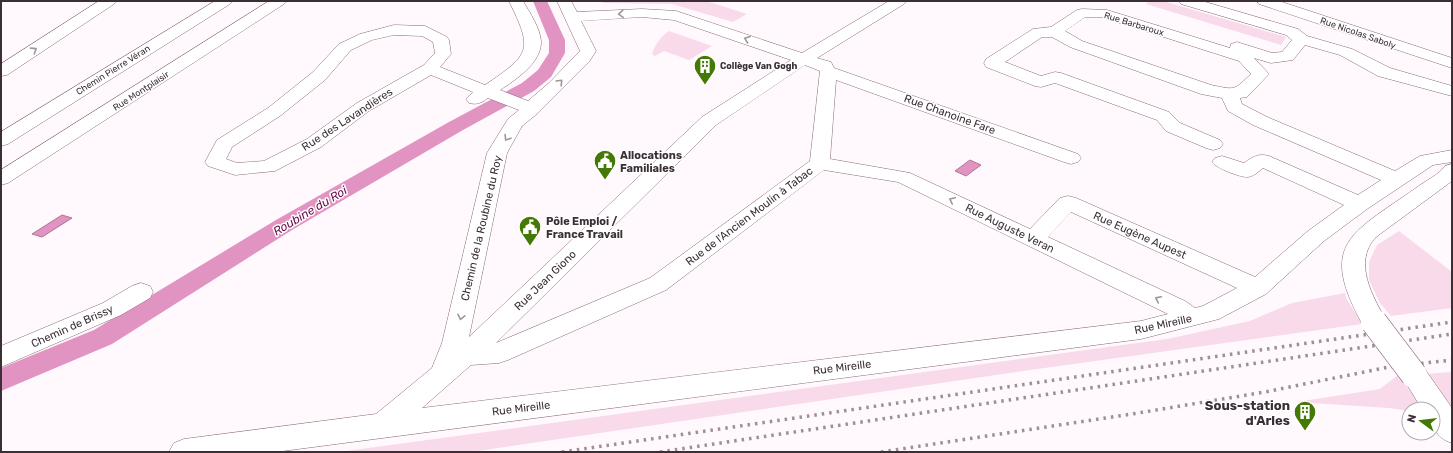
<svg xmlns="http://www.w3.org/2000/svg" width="1453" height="453" font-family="Rubik,sans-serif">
	<rect width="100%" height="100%" fill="#fff8fc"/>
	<!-- green -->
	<g fill="#f8daea">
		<polygon points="602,1 706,1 747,14 733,22 672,4 603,3"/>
		<polygon points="1150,1 1163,1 1286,37 1281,45 1146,4"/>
		<path d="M669 31 712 46 689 60 664 51 655 56 652 54C655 45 661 36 669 31Z"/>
		<polygon points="1399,231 1452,272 1452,308 1391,316 1380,303 1369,280 1369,262 1377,245"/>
		<polygon points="1345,293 1346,298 1362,324 1030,370 471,452 339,452 1167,339 1250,321 1292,303"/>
		<polygon points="1452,372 1452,409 1426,374"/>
		<polygon points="1398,375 1424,409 1409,409 1409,411 1389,408 1296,402 1380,389"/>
	</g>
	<!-- water -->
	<g fill="#e193c2" stroke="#af7598">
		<polygon points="970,160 981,165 966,176 955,171"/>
		<polygon points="62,215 72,218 42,237 32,234"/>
	</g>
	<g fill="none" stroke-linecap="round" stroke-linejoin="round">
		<!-- canal -->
		<polygon fill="#e193c2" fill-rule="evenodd" points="533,1 547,1 565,40 565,53 551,77 534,91 463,130 292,230 112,344 1,391 1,368 94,330 276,220 449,122 522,83 538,70 549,53 549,40"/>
		<!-- minor casing -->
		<g stroke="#876a7a" stroke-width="1">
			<g id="minor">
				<polygon points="99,1 116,1 114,4 7,75 1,76 1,64"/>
				<polygon points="215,1 232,1 230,4 8,144 1,146 1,132"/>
				<polygon points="269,1 286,1 284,4 8,183 1,185 1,170"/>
				<path d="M509 1H523C530 13 540 28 541 41 542 63 515 80 500 90L528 101 549 83 580 51 557 1H571L577 12 642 9 676 11 802 53 889 1H906L904 4 817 58 831 62 834 68 1078 154 1081 158 1078 162 1071 164 1064 162 836 80 830 159 910 173 1030 229 1060 198 1068 196 1076 198 1255 277 1308 231 1344 205 1263 168C1258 172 1253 177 1247 177 1239 177 1216 168 1212 162L1215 158 1222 156 1244 163C1253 157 1258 153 1269 156L1358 195 1381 180 1253 125 1228 111 1222 98 1201 94 1070 47 1052 37H1042L1005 62 1041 76 1055 72 1061 73 1169 112 1180 123 1220 140 1223 144 1220 148 1213 150 1206 148 1166 131 1157 120 1055 83 1041 87 1035 86 986 67 984 63 986 59 1033 29 1051 27 1077 10 1082 9 1107 10 1230 48 1231 44 1237 42 1272 53 1282 52 1292 40 1286 35 1181 4 1179 1H1202L1298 29 1307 36 1352 49 1390 68 1452 86V96L1378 76 1340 55 1305 45 1293 60 1271 63 1254 58 1269 74 1247 97 1240 98 1242 104 1267 117 1395 171 1420 156 1452 150V162L1433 165 1367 209 1324 241 1266 294 1219 319 1141 339 275 452H169L174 443 184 439 376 414 432 368 442 343 487 153 508 119 519 110 488 98C481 103 477 105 469 103L466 99 473 92 431 75 369 111 321 147 275 171 235 175 208 166 205 162 217 140 268 108 313 72 339 44 360 34 394 25 425 26 447 37 449 40 451 54 440 67 485 85C531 54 533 50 509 1ZM642 17 674 20 791 60 702 117 469 337 507 153 522 126 538 113 589 62 596 51 581 21ZM1085 17H1101L1239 61 1251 74C1233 91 1236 90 1211 85L1082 41 1065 31ZM394 35 422 36 433 42 435 53 424 65 357 103 307 139 264 161 237 163 226 159 232 147 280 116 325 80 351 50 372 40ZM805 65 820 71 810 161 650 278 496 343 716 125ZM824 170 898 182 1168 314 1141 321 422 408 471 365 499 363 508 360 666 290ZM1071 212 1237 288 1203 306 1195 308 1185 301 1048 237Z"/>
				<polygon points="1257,1 1279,1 1452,58 1452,68 1259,4"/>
				<path d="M1452 164V181L1376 237C1352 262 1373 297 1387 322L1383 329 1374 331 1365 329C1317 244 1349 235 1416 188 1425 181 1439 175 1445 166Z"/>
				<polygon points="141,283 150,286 153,292 150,298 121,315 1,367 1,346 103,303 132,286"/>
				<path d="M1414 364 1424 368 1452 408V443C1434 437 1433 427 1433 409H1422L1401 375 1404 368Z"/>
			</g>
		</g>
		<!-- minor -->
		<use href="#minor" fill="#fff" fill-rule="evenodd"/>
		<!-- rail -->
		<g stroke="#9a9096" stroke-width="3.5" stroke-dasharray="2.5 5" stroke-linecap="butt">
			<polyline points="562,452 1452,322"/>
			<polyline points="660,452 1452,334"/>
			<polyline points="881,452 1132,414 1265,392 1389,367 1452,360"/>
		</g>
		<!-- minor-bridge casing -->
		<g stroke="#876a7a" stroke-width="27" stroke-linecap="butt">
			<polyline id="minor-bridge" points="1374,322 1414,375"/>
		</g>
		<!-- minor-bridge -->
		<use href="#minor-bridge" stroke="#fff" stroke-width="26"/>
	</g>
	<!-- one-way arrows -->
	<defs><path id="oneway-chevron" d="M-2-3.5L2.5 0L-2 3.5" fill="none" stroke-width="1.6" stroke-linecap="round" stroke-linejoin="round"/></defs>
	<g stroke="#9d979a">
		<use href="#oneway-chevron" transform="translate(621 14) rotate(176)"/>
		<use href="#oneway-chevron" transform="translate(747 39) rotate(-160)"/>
		<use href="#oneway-chevron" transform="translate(34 50) rotate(-33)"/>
		<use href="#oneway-chevron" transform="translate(560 82) rotate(-46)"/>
		<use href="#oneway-chevron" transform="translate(507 138) rotate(122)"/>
		<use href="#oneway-chevron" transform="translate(952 200) rotate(-155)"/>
		<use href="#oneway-chevron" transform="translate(1158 299) rotate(-154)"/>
		<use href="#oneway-chevron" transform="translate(461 317) rotate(102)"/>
	</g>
	<!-- icons -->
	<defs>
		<g id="building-pin" transform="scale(1.15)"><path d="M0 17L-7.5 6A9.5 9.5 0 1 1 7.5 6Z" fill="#447908" stroke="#fff"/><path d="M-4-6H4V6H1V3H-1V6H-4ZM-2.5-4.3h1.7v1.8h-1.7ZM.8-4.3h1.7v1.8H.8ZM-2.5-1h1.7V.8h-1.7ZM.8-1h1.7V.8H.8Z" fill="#fff"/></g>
		<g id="civic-pin" transform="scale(1.15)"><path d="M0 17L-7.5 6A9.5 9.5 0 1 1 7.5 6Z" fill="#447908" stroke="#fff"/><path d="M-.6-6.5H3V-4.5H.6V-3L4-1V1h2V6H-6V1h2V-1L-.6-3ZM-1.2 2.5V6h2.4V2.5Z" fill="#fff"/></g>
	</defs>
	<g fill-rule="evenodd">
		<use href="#building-pin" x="705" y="66"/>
		<use href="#civic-pin" x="605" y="161"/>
		<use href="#civic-pin" x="530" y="227"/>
		<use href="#building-pin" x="1305" y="412"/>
	</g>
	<g text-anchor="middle" stroke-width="3" stroke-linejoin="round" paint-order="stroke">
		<!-- far-street labels -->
		<g font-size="9" fill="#3b2f36" stroke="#fff">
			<text transform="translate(1134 24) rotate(17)" y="3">Rue Barbaroux</text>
			<text transform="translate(1358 33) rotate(19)" y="3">Rue Nicolas Saboly</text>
			<text transform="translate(113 70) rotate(-32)" y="3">Chemin Pierre Véran</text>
			<text transform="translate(141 91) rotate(-33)" y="3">Rue Montplaisir</text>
		</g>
		<!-- far-poi labels -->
		<g font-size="9" font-weight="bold" fill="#3b2f36" stroke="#fff" text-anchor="start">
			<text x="720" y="69">Collège Van Gogh</text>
		</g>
		<!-- street labels -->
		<g font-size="11" fill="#3b2f36" stroke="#fff">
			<text transform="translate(950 114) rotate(20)" y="4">Rue Chanoine Fare</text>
			<text transform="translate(347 119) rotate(-33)" y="4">Rue des Lavandières</text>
			<text transform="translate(749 216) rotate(-37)" y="4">Rue de l'Ancien Moulin à Tabac</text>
			<text transform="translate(481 228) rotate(-77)" y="4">Chemin de la Roubine du Roy</text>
			<text transform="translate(1010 228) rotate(26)" y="4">Rue Auguste Veran</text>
			<text transform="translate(1140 235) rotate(24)" y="4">Rue Eugène Aupest</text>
			<text transform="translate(545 280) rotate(-44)" y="4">Rue Jean Giono</text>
			<text transform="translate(1163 324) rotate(-12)" y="4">Rue Mireille</text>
			<text transform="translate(72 326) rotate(-24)" y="4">Chemin de Brissy</text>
			<text transform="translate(842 367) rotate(-7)" y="4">Rue Mireille</text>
			<text transform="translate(521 408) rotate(-7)" y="4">Rue Mireille</text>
		</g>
		<!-- poi labels -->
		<g font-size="11" font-weight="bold" fill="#3b2f36" stroke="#fff" text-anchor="start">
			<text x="620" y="159">Allocations<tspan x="620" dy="13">Familiales</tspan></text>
			<text x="546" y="225">Pôle Emploi /<tspan x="546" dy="13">France Travail</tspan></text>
		</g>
		<!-- water labels -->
		<g font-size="12" font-style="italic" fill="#6a0d4f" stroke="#fff">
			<text transform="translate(310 211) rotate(-31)" y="4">Roubine du Roi</text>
		</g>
		<!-- near-poi labels -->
		<g font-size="13" font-weight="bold" fill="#3b2f36" stroke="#fff" text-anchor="end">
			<text x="1290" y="410">Sous-station<tspan x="1290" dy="15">d'Arles</tspan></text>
		</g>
	</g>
	<!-- border -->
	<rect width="1453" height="453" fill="none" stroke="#3b2f36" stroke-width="4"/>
	<!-- north arrow -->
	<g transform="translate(1421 421) rotate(285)"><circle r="19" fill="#ffffff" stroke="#b1acaf"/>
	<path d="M0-3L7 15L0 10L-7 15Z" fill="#447908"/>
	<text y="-6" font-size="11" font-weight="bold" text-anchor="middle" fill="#3b2f36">N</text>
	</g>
</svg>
